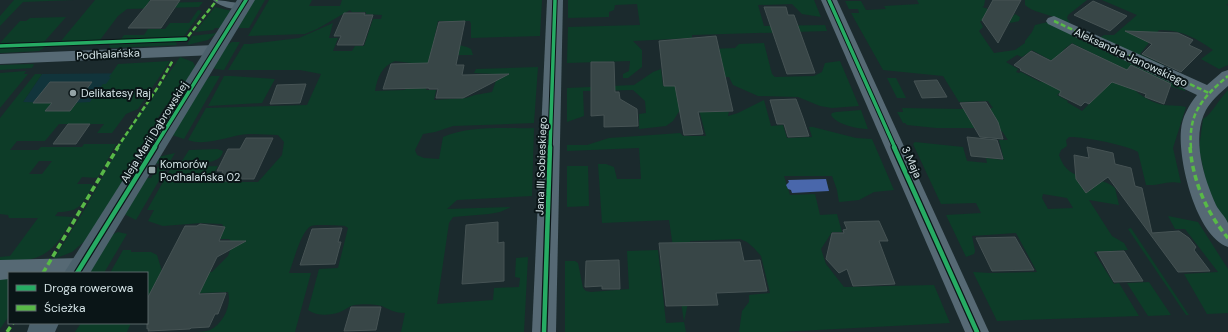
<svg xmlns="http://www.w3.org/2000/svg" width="1228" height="332" font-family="'DM Sans',sans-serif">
	<rect width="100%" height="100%" fill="#1b2a2d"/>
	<!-- built -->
	<polygon fill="#11343b" points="153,73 126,114 13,114 23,102 42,74"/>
	<!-- green -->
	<g fill="#0d3c28" fill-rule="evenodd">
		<polygon points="14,0 74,0 23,2 0,26 0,16"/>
		<polygon points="95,0 150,0 148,3 203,2 199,7 127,9 118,16 100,40 61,41"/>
		<polygon points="254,0 265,0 249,28 237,28"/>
		<path d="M269 0H312L309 6H340L342 0H542L540 36 471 38V24L470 21H438L434 39 467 47 471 49 473 55H447L429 73 426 90H436L434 100 466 98 475 95 492 92 497 78 494 74 474 73 476 69 538 67 534 123 453 126 435 132 423 134 415 150 417 155 424 158 439 159 443 137C471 125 505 129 534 128L532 196 457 200 447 209 511 207 500 212 489 214 453 217 449 223 437 304 493 300 494 288 519 287 520 278 515 277 516 258 528 257 524 332H401L405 313C395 313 390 310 382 306 375 304 361 304 354 305 349 306 345 310 340 312 329 316 317 316 308 310L319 269 338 268 348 228 345 226C337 226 318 224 311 226 301 231 293 263 289 273H311L295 332H191C197 332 204 332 210 330 223 324 232 305 228 292L147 295V273H110L123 250H131V252H151L157 255 162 271 171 273 212 272 228 256 233 243 229 239H219L224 227 222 224 201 223 163 226 148 221 154 210H147L171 168 218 166 209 182H258L282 155 284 142 278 135C268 135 259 134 249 134 229 135 207 147 188 140L206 108 307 105 321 74 300 70H228L244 44H250L299 38 333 23 329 38H338L333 51H352L355 46H364L373 19H381L382 15 366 14V12H352L350 10 317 29 305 34 248 36ZM395 61 411 63 405 90 375 91C377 78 382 66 395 61Z"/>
		<polygon points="568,0 814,0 821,17 802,14 792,4 758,5 764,26 825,25 827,31 692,35 692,38 633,41 642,50 642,67 628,78 623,78 623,74 629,71 630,61 567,63 568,27 640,25 637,4 615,5 614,10 609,12 609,17 568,18"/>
		<path d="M917 0H985L984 6 982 7 1012 17 1015 14 1020 17 1019 21C1006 25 993 21 980 21L983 27 979 31 994 53 1015 50 1025 43V41L1032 32 1035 25 1048 22 1185 86V91L1118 70 1110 62 1072 43 1063 50 1078 58 1065 68 1032 50 1022 57 1017 55 1006 62 1018 69 1016 72 1019 73 1021 72 1040 82 1042 81 1065 92 1062 95 1059 93 1057 95 1068 101 1067 102 1082 111 1096 97 1117 72C1131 87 1143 101 1164 105 1172 106 1179 105 1186 107L1173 148 1181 183C1165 180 1161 186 1146 185L1138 152C1128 145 1081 136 1069 137L1066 140 1067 146 1061 150 1059 155C1069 186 1097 172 1115 188L1119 205 1089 200 1112 236 1124 243 1128 250 1094 252 1114 284 1119 283 1139 316 997 321 973 272 990 273 1037 272 1016 233 972 236 975 251 974 254 966 257 946 215 981 213 976 203 941 204 913 144 915 142 963 147 967 161 987 163 986 158 1004 160 999 140H1008L1002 131 974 128H936L907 125 905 123H903L897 112H903L902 108 962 109 993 108 988 101 959 102 943 76 883 70 851 13H859L858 9H849L845 1H861L866 10 886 9 884 6 919 4ZM1043 194 1067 198 1073 208 1048 209 1042 198Z"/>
		<path d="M1025 0H1087L1068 15 1067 18 1070 23C1061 22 1056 17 1048 15 1039 12 1032 11 1025 5Z"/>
		<path d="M1102 0H1228V4H1226L1228 6V65L1219 69 1201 59 1213 50C1197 38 1179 29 1159 30L1140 54 1173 70 1171 72 1099 38 1104 35H1114L1137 15Z"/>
		<polygon points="215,7 232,11 221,28 215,28 213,30 195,32"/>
		<polygon points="198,10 202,11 184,36 121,39 124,35 144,35 148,29 165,29 170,23 189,23"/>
		<polygon points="66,17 44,42 0,43 20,21 26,21 30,18"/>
		<polygon points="217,33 208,40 187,45 192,36"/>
		<polygon points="176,42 177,45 111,48 109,46 110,44"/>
		<polygon points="232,42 240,42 224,70 215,69 214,67 227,45"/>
		<polygon points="764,43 772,74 775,77 814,76 822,72 825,63 840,61 859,106 832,108 820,106 798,97 758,96 733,85 729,77 708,77 710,49 735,48 739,44"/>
		<polygon points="45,47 39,51 0,53 0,48"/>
		<polygon points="180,57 193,62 195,66 194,70 171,105 166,105 158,118 163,118 86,240 72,252 54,259 85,209 121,143"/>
		<path d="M170 61 138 109 126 114 112 133H97L104 124H59L45 141H17L10 150H38L41 147H82L84 144H116L98 177 96 178 82 177 77 184H91L93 186C82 203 81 212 58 212L55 216 73 217C71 222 67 227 64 233 46 261 31 260 0 262V257L10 256 38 218H9L8 215 0 214V118L35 74H42L23 102 52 103 45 111H63L70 103 90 102 103 84H106L111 77H109L118 64ZM39 161H52L42 174H29Z"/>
		<polygon points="33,64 34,65 32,68 0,70 0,65"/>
		<polygon points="661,69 663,86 702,86 708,112 729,111 728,116 738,113 764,100 771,126 783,125 787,138 812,137 809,127 813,127 856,138 872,139 894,190 874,192 859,200 839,202 837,190 832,176 784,176 790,195 815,194 820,215 837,214 842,232 832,232 821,249 826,264 844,287 934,285 950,323 779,332 739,332 742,311 749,302 749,295 770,293 761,256 754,248 747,242 740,239 690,241 694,282 688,303 684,322 686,332 565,332 565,261 575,261 578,263 583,288 586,291 591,292 629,289 627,251 658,250 666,323 684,322 669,220 602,223 598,164 606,164 614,167 617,179 641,179 639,148 567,151 567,145 587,145 609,138 624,137 680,133 683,136 706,136 699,110 680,110 673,121 666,126 639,129 639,114 646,113 645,101 633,90 583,91 584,116 567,122 567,88 634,85 653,72"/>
		<polygon points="26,71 24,74 28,74 0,108 0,73"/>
		<polygon points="211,76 220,76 184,139 172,135 206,80"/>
		<polygon points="224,76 231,76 275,79 262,103 208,106"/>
		<polygon points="887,78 896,78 906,98 897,98"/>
		<path d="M1228 90V231L1207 186 1199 149 1203 119C1212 114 1219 99 1228 90Z"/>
		<path d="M861 110 868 129C858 129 837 125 831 115L832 113 836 112Z"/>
		<path d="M217 149 223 151C221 166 192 163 180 164L189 150Z"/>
		<polygon points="175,153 136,220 124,214 145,178 151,178 160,164 155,163 158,157"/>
		<polygon points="567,166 588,166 589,206 567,207"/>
		<polygon points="1168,216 1198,222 1228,269 1228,313 1207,314 1184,274 1218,272 1185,229 1175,229"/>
		<polygon points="1131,228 1189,315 1186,315 1128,229"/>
		<polygon points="118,232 127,234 104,273 87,273 111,235"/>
		<polygon points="0,277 9,277 9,316 0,329"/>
		<polygon points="1149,282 1171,315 1148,316 1127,283"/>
		<polygon points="81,323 131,323 127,332 75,332"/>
	</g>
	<!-- water -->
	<polygon fill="#4967ab" points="826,179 829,191 792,193 791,190 788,189 786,185 789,182 788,180"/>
	<!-- building -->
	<g fill="#384647" stroke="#465354">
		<polygon points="151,0 180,0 161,28 128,28"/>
		<polygon points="993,0 1021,0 998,43 982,20"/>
		<polygon points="1093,1 1127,16 1110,31 1074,15"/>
		<polygon points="764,7 786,7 788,15 794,15 815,73 787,74"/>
		<polygon points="344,13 365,13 364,15 373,15 363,45 337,45 341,36 334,36"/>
		<polygon points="465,21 456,65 464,65 462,75 509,74 463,98 436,98 438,89 429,89 429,88 383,89 391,64 428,63 439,22"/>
		<polygon points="1125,31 1178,33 1193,40 1189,45 1202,51 1181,72 1142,54 1152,44"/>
		<polygon points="716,36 733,111 698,112 703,134 684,135 675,86 664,86 659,41"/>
		<polygon points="1072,44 1127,70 1131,65 1171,84 1164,104 1145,97 1146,94 1112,82 1089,104 1085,102 1081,106 1059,95 1061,91 1020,70 1021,69 1014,65 1031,51 1051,61"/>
		<polygon points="591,62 614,62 615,92 619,92 620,99 637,109 638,126 604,127 604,115 591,116"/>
		<polygon points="937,80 947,97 922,98 914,81"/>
		<polygon points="50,82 92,82 70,111 45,111 52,103 33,103"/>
		<polygon points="306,84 300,103 270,104 277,85"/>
		<polygon points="796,99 803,118 809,136 788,137 784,124 777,124 770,100"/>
		<polygon points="986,102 998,122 1003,139 980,137 960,103"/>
		<polygon points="68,124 90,124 76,144 53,144"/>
		<polygon points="967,137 997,140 1003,159 971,156"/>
		<polygon points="246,138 273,138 254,179 238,179 236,181 218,181 223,171 217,171 228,149 240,149"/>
		<polygon points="1087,147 1113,153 1115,164 1131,168 1135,186 1142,188 1152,233 1179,231 1189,238 1196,247 1194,250 1210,271 1178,272 1108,177 1086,193 1076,179 1074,155 1089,158"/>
		<polygon points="879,221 888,241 879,241 895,284 853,286 847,269 839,273 826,259 832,233 844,233 843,230 847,229 844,222"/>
		<polygon points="498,222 498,243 504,242 504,281 462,284 466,225"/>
		<polygon points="200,224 225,227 219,241 246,241 217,257 199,294 226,293 218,314 215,314 209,327 191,328 190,329 148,331 149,329 147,329 147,299 185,226 197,226"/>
		<polygon points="342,228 338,242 341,242 335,264 300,265 312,229"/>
		<polygon points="1015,237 1034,270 992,271 976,238"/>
		<polygon points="740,242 744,261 760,260 767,291 716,293 718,305 666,306 659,243"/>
		<polygon points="1124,251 1143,281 1114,282 1097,252"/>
		<polygon points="619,260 620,289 602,289 602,286 585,287 586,261"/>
		<polygon points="351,307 381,307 376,330 344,331"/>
	</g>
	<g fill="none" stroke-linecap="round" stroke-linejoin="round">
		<!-- lane -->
		<path fill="#566974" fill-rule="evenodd" d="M213 0C219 0 243 3 247 6 239 13 220 7 213 0Z"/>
		<!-- street -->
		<g fill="#566974" fill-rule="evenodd">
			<polygon points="547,0 563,0 556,332 532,332"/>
			<polygon points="821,0 837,0 989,332 965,332"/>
			<path d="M1054 16 1207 85 1222 72 1228 70V86C1220 93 1211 101 1206 110 1191 138 1204 178 1216 205 1219 211 1225 216 1228 223 1228 228 1228 240 1228 247 1196 236 1178 161 1181 130 1182 117 1189 105 1197 95L1048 24 1046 21 1048 18Z"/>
			<polygon points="215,45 221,46 223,50 221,54 215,55 0,64 0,54"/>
			<polygon points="80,258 88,261 91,268 89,273 9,273 9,279 0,280 0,260"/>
		</g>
		<!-- secondary -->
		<g fill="#4c616c" fill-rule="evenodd">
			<polygon points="237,0 255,0 90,273 64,273"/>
			<polygon points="30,323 59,323 55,332 27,332"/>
		</g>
		<!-- quiet-far1 -->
		<g stroke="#58b947" stroke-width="2.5" stroke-dasharray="5 2.5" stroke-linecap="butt">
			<polyline points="1054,21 1209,93"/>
			<polyline points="182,39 186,39 217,0"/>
			<polyline points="117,148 158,87 173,60"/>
			<path d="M1191 148C1188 113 1203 97 1228 76"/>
		</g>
		<!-- quiet -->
		<g stroke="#58b947" stroke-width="3.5" stroke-dasharray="6 3.5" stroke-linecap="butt">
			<path d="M1190 147C1193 181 1206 212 1228 238"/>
			<polyline points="43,273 118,147"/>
			<polyline points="7,332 13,323"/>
		</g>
		<!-- cycleway-far1 casing -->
		<g stroke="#0a1517" stroke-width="5.5">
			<g id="cycleway-far1">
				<polyline points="829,0 895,148"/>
				<polyline points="0,46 186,39"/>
				<polyline points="154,148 246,0"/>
				<polyline points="550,148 555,0"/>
			</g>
		</g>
		<!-- cycleway casing -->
		<g stroke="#0a1517" stroke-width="7">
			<g id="cycleway">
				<polyline points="894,147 977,332"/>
				<polyline points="77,273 155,147"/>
				<polyline points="544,332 550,147"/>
			</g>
		</g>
		<!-- cycleway-far1 -->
		<use href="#cycleway-far1" stroke="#26ab63" stroke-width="3.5"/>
		<!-- cycleway -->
		<use href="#cycleway" stroke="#26ab63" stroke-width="4.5"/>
	</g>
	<!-- markers -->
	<g fill="#94a3a6" stroke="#0a1517" stroke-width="1.5">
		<circle cx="73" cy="93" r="4"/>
		<rect x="148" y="166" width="8" height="8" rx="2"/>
	</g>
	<g text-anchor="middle" stroke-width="4" stroke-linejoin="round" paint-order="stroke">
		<!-- street labels -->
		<g font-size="11" fill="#d5e4e7" stroke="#0a1517">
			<text transform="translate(108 54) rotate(-3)" y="4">Podhalańska</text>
			<text transform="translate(1131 57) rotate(25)" y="4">Aleksandra Janowskiego</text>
			<text transform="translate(154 132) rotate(-58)" y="4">Aleja Marii Dąbrowskiej</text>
			<text transform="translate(912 162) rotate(66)" y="4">3 Maja</text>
			<text transform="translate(541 166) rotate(-88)" y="4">Jana III Sobieskiego</text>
		</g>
		<!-- poi labels -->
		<g font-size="11" fill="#d5e4e7" stroke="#0a1517" text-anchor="start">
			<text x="81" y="97">Delikatesy Raj</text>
			<text x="160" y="168">Komorów<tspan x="160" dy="13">Podhalańska 02</tspan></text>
		</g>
	</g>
	<!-- legend -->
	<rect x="8" y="272" width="140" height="52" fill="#0a1517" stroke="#5b686a"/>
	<rect x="16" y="285" width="20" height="6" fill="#26ab63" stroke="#5b686a"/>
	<text x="44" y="292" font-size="12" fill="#d5e4e7">Droga rowerowa</text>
	<rect x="16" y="305" width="20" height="6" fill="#58b947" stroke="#5b686a"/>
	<text x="44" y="312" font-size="12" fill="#d5e4e7">Ścieżka</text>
</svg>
